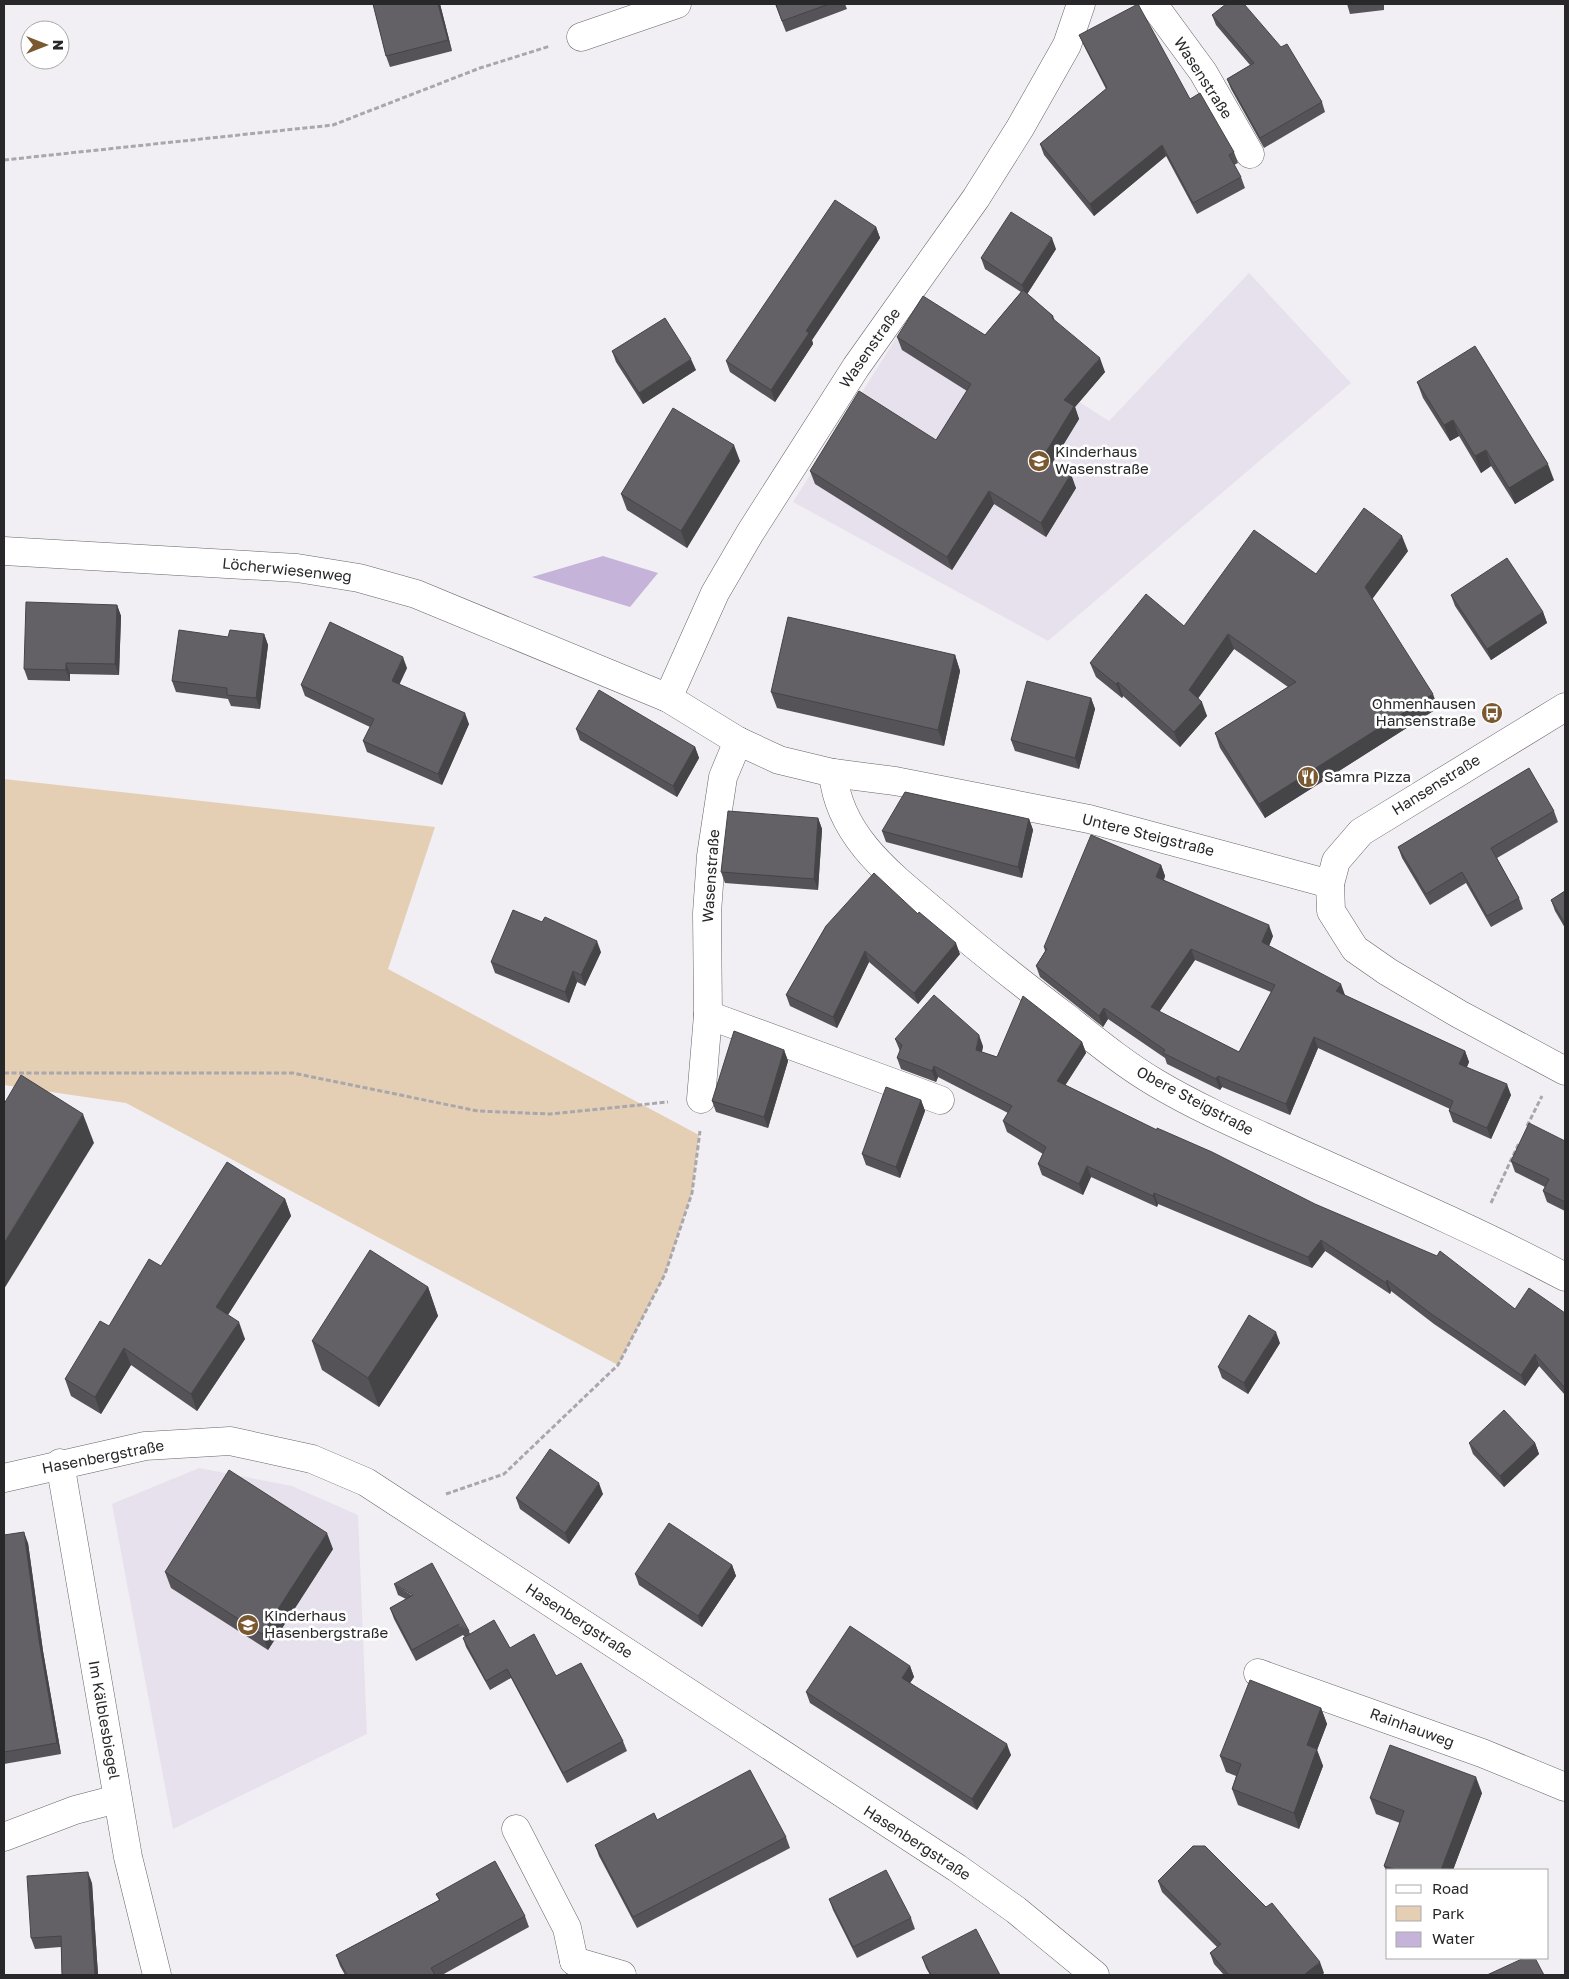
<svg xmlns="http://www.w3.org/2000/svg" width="1569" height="1979" font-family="'Golos Text',sans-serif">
	<rect width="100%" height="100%" fill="#f1eff4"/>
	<!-- built -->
	<g fill="#e7e1ed">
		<polygon points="1249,273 1351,383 1048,641 793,502 920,300 1109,421"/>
		<polygon points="199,1468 292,1486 358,1515 367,1734 173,1829 112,1504"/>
	</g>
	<!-- green -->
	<polygon fill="#e4cfb5" points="4,779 435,827 388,969 699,1135 692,1193 665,1274 618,1365 126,1103 4,1085"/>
	<!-- water -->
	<polygon fill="#c6b3d9" points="603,556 658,573 630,607 532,577"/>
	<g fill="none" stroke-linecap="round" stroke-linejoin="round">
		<!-- minor casing -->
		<g stroke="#666468" stroke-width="29">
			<g id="minor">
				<polyline points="1153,4 1203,72 1250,154"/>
				<polyline points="581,37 677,4"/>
				<polyline points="4,551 297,568 359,578 416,594 668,698 738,741 779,760 833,773 895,781 1089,819 1330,884"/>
				<polyline points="668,698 715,593 750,533 856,367 976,198 1020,128 1067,45 1081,4"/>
				<path d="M833 773C839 839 895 878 942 918 983 953 1025 986 1067 1018 1096 1041 1124 1064 1156 1083 1203 1111 1254 1132 1304 1155 1392 1194 1480 1232 1565 1277"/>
				<polyline points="708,1015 940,1100"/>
				<polyline points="701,1099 708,1015 707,913 711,856 723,777 738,741"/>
				<polyline points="60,1463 128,1857 157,1975"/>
				<polyline points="4,1478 145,1446 230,1441 312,1459 366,1482 957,1868 1016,1910 1095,1975"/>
				<polyline points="1258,1673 1482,1753 1565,1787"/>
				<polyline points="516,1829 567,1928 574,1961"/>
				<polyline points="4,1837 75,1810 117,1799"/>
				<polyline points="574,1961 622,1975"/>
			</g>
		</g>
		<!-- tertiary casing -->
		<g stroke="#666468" stroke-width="29">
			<polyline id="tertiary" points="1565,707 1361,832 1336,861 1330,884 1331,911 1355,949 1388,972 1459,1014 1565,1071"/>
		</g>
		<!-- path -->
		<g stroke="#a9a7ab" stroke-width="3" stroke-dasharray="5 2.5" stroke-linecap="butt">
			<polyline points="4,160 333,125 480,68 550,46"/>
			<polyline points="4,1073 293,1073 478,1111 550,1114 668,1102"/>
			<polyline points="1527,1126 1542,1096"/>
			<polyline points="1491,1203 1519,1143"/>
			<polyline points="446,1494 504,1474 618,1365 665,1274 692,1193 700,1131"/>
		</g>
		<!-- minor -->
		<use href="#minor" stroke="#fff" stroke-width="28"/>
		<!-- tertiary -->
		<use href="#tertiary" stroke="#fff" stroke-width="28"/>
	</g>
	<!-- wall -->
	<g fill="#555357" fill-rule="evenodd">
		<polygon points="373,4 440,4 452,51 390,67 386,56"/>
		<polygon points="775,4 846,4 845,4 847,9 786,32"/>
		<polygon points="1347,4 1384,4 1384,10 1350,14"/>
		<polygon points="1212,15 1322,102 1325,112 1264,148 1231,89 1227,79 1250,65 1216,25"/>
		<polygon points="1079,35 1190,99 1234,152 1238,163 1234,165 1241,177 1245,188 1197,214 1166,156 1094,216 1044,155 1040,144 1106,89 1084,46"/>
		<polygon points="876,227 880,238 812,340 813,344 775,402 730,372 726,361"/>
		<polygon points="1056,249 1027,294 1053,316 1055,321 1105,372 1075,407 1079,419 1052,463 1076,488 1046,537 994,504 952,570 815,484 810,471 936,440 967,391 902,350 897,337 985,335 1021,292 985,269 981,258"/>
		<polygon points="612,351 696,370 643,404 616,362"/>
		<polygon points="1417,382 1554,480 1515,504 1491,466 1481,473 1459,436 1450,441 1423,398"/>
		<polygon points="740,461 687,548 627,510 621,494"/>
		<polygon points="1408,551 1372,599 1438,708 1265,818 1220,748 1215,733 1288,687 1234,649 1198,698 1207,716 1180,747 1123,696 1122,698 1096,677 1090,663 1316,574"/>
		<polygon points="1451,595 1543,612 1547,623 1491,660 1455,606"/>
		<polygon points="117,605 121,616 119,675 70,674 70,681 28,680 24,669"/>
		<polygon points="264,634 268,645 260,709 231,706 228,699 176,692 172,681 228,637"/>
		<polygon points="955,655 960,671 944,746 777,708 771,692"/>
		<polygon points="407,668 399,684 469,724 442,785 367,752 363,741 370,727 305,696 301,685"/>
		<polygon points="1091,698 1095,709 1079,769 1015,751 1011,740"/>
		<polygon points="576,729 695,747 699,758 677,797 580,740"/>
		<polygon points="1554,811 1558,822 1497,858 1519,898 1523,909 1491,927 1466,883 1430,905 1402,858 1398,847"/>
		<polygon points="818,818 822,829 818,890 725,883 721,872"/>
		<polygon points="1029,819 1033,830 1022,878 886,842 882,831"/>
		<path d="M1161 865 1165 876 1164 880 1273 936 1269 946 1344 995 1465 1051 1469 1062 1467 1067 1511 1095 1491 1139 1453 1122 1449 1111 1450 1109 1318 1048 1290 1115 1222 1087 1220 1090 1167 1064 1165 1058 1108 1019 1103 1027 1040 977 1036 966 1045 951 1044 947ZM1195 960 1271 992 1239 1052 1159 1012Z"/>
		<polygon points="1565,891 1565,928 1555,911 1551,900"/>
		<polygon points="826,926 960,954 918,1004 869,962 837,1028 790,1006 786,995"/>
		<polygon points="601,952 585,986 577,982 569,1003 495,973 491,962"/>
		<polygon points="895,1039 983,1046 982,1052 997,1057 1082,1042 1086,1053 1065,1085 1515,1309 1565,1313 1565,1395 1539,1366 1525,1386 1434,1324 1391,1291 1390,1294 1325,1251 1312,1268 1158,1204 1157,1207 1091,1177 1083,1195 1042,1175 1038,1164 1043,1154 1007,1132 1003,1121 1008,1113 938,1077 936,1082 901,1069 897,1058 900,1051"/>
		<polygon points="784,1050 788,1061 768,1128 716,1112 712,1101"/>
		<polygon points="921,1100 925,1111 900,1178 866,1165 862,1154"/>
		<polygon points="1565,1141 1565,1211 1547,1202 1543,1191 1545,1187 1515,1172 1511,1161"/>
		<polygon points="285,1199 291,1216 228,1315 245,1339 197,1411 131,1365 101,1414 71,1396 65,1379 161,1266"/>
		<polygon points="428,1287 438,1316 379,1407 322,1370 312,1341"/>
		<polygon points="1280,1343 1248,1394 1222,1378 1218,1367"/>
		<polygon points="1469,1443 1535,1443 1539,1454 1504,1487 1473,1454"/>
		<polygon points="603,1494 569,1544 520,1509 516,1498"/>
		<polygon points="4,1535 28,1543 43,1651 61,1754 4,1764"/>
		<polygon points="333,1549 268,1650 171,1588 165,1572"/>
		<polygon points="732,1565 736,1576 702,1627 639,1585 635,1574"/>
		<polygon points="394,1584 469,1631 470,1634 510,1648 556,1676 623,1741 627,1751 567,1783 511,1678 490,1690 466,1647 463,1638 465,1637 463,1635 416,1661 394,1619 390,1608 406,1599 398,1595"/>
		<polygon points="910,1666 914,1677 910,1683 1011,1755 977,1810 810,1703 806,1692"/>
		<polygon points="1321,1708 1327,1724 1317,1750 1323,1766 1299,1829 1238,1805 1232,1789 1236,1776 1226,1772 1220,1756"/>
		<polygon points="1482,1793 1453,1870 1388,1870 1388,1875 1384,1866 1400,1823 1376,1814 1370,1798"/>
		<polygon points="657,1820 786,1837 790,1848 637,1928 599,1856 595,1845"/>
		<polygon points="1158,1881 1324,1973 1321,1975 1224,1975 1214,1964 1210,1953 1217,1947 1162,1892"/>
		<polygon points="92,1883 98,1975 62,1975 61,1947 35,1949 31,1938"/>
		<polygon points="436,1894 525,1916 529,1927 442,1975 345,1975 340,1966 336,1955 439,1900"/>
		<polygon points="829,1899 911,1918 915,1929 857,1958 833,1910"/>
		<polygon points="922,1957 1000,1975 930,1975 926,1968"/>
	</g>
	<!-- shaded-wall -->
	<g fill="#454447">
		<polygon points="438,4 440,4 452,51 448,40"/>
		<polygon points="1162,145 1166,156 1094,216 1090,204"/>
		<polygon points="876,227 880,238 812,340 813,344 775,402 771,390 806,331"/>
		<polygon points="1052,238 1056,249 1026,296 1022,285"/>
		<polygon points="1100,358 1105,372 1075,407 1079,419 1048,470 1043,457 1064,400"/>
		<polygon points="691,359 696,370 643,404 639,393"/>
		<polygon points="1453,420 1459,436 1450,441 1444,425"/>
		<polygon points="734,445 740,461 687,548 681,531"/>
		<polygon points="1486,450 1491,466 1481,473 1475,456"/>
		<polygon points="1548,464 1554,480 1515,504 1509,488"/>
		<polygon points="1071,474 1076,488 1046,537 1041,523"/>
		<polygon points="989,491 994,504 952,570 947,557"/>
		<polygon points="1402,536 1408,551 1370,602 1365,587"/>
		<polygon points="117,605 121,616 119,675 115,664"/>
		<polygon points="1543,612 1547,623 1491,660 1487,649"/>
		<polygon points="264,634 268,645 260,709 256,698"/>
		<polygon points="1228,634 1234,649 1194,704 1189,690"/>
		<polygon points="955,655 960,671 944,746 938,730"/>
		<polygon points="403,657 407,668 396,692 392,681"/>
		<polygon points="66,663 70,674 70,681 66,670"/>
		<polygon points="1118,682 1123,696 1122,698 1116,684"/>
		<polygon points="1433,694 1438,708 1265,818 1259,804"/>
		<polygon points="1091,698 1095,709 1079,769 1075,758"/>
		<polygon points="1202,702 1207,716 1180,747 1174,732"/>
		<polygon points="465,713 469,724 442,785 438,774"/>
		<polygon points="695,747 699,758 677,797 673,786"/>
		<polygon points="818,818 822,829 818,890 814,879"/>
		<polygon points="1029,819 1033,830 1022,878 1018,867"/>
		<polygon points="1161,865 1165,876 1160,888 1156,877"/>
		<polygon points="1269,925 1273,936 1266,953 1262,942"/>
		<polygon points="597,941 601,952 585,986 581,975"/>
		<polygon points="956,943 960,954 918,1004 914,993"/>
		<polygon points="1191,949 1195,960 1155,1018 1151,1007"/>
		<polygon points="865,951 869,962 837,1028 833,1017"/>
		<polygon points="573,971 577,982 569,1003 565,992"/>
		<polygon points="1341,984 1345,995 1340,1002 1336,991"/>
		<polygon points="1104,1008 1108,1019 1103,1027 1099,1016"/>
		<polygon points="979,1035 983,1046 980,1061 976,1050"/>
		<polygon points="1314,1037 1318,1048 1290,1115 1286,1104"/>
		<polygon points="1082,1042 1086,1053 1061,1092 1057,1081"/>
		<polygon points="784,1050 788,1061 768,1128 764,1117"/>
		<polygon points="1465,1051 1469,1062 1463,1075 1459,1064"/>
		<polygon points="934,1066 938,1077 936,1082 932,1071"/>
		<polygon points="1218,1076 1222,1087 1220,1090 1216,1079"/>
		<polygon points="1507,1084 1511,1095 1491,1139 1487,1128"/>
		<polygon points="921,1100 925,1111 900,1178 896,1167"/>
		<polygon points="83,1114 94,1143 4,1289 4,1243"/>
		<polygon points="1087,1166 1091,1177 1083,1195 1079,1184"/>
		<polygon points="1154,1193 1158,1204 1157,1207 1153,1196"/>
		<polygon points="285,1199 291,1216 222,1324 216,1307"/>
		<polygon points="1321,1240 1325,1251 1312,1268 1308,1257"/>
		<polygon points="1387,1280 1391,1291 1390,1294 1386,1283"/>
		<polygon points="428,1287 438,1316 379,1407 368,1378"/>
		<polygon points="239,1322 245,1339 197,1411 191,1394"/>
		<polygon points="1276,1332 1280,1343 1248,1394 1244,1383"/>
		<polygon points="124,1348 131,1365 101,1414 95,1397"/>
		<polygon points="1535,1354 1539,1366 1525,1386 1521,1375"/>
		<polygon points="1535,1443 1539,1454 1504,1487 1500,1476"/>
		<polygon points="599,1483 603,1494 569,1544 565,1533"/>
		<polygon points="24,1532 28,1543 43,1651 61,1754 57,1743 39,1640"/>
		<polygon points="327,1533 333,1549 268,1650 262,1634"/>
		<polygon points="732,1565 736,1576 702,1627 698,1616"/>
		<polygon points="910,1666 914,1677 906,1689 902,1678"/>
		<polygon points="1321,1708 1327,1724 1317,1750 1323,1766 1299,1829 1294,1813 1307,1745"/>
		<polygon points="1007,1744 1011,1755 977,1810 972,1799"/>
		<polygon points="1476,1777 1482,1793 1453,1870 1441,1870"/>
		<polygon points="88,1872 92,1883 98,1975 95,1975"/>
		<polygon points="1320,1962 1324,1973 1321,1975 1304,1975"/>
	</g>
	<!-- building -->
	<g fill="#636165" stroke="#454447" fill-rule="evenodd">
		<polygon points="373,4 438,4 448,40 386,56"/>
		<polygon points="776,4 829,4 782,21"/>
		<polygon points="1138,4 1190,99 1200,93 1234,152 1229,155 1241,177 1193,203 1162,145 1090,204 1040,144 1107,88 1079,35"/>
		<polygon points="1226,4 1244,4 1281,47 1287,44 1322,102 1260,138 1227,79 1254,63 1212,15"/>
		<polygon points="835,200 876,227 806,331 809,333 771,390 726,361"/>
		<polygon points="1011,212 1052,238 1022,285 981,258"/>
		<polygon points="1023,290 1053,316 1052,318 1100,358 1064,400 1074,406 1043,457 1071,474 1041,523 989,491 947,557 810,471 859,391 936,440 971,384 897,337 923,296 985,335"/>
		<polygon points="665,318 691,359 639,393 612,351"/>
		<polygon points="1475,346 1548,464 1509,488 1486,450 1475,456 1453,420 1444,425 1417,382"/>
		<polygon points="673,408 734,445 681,531 621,494"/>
		<polygon points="1364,508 1402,536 1365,587 1433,694 1259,804 1215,733 1296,682 1228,634 1189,690 1202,702 1174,732 1118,682 1116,684 1090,663 1146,594 1184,626 1254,530 1316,574"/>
		<polygon points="1507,558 1543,612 1487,649 1451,595"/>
		<polygon points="26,602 117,605 115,664 66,663 66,670 24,669"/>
		<polygon points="788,617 955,655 938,730 771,692"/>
		<polygon points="330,622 403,657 392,681 465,713 438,774 363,741 374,719 301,685"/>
		<polygon points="179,630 228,637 230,630 264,634 256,698 227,695 227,688 172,681"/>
		<polygon points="1027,681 1091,698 1075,758 1011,740"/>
		<polygon points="599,690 695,747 673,786 576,729"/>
		<polygon points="1529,768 1554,811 1491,848 1519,898 1487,916 1462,872 1426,894 1398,847"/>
		<polygon points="905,792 1029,819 1018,867 882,831"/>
		<polygon points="728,811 818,818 814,879 721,872"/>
		<path d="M1091 835 1161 865 1156 877 1269 925 1262 942 1341 984 1336 991 1465 1051 1459 1064 1507 1084 1487 1128 1449 1111 1453 1101 1314 1037 1286 1104 1218 1076 1216 1079 1163 1053 1165 1050 1104 1008 1099 1016 1036 966 1047 949 1044 947ZM1191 949 1275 985 1239 1052 1151 1007Z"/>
		<polygon points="874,873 918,914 919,912 956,943 914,993 865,951 833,1017 786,995 826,926"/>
		<polygon points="1565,891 1565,924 1551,900"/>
		<polygon points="513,910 542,922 545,917 597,941 581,975 573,971 565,992 491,962"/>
		<polygon points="934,995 979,1035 976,1050 997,1057 1023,996 1082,1042 1057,1081 1157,1130 1157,1128 1212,1152 1315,1204 1437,1256 1440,1251 1515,1309 1529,1288 1565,1313 1565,1388 1535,1354 1521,1375 1430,1313 1387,1280 1386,1283 1321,1240 1308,1257 1154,1193 1153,1196 1087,1166 1079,1184 1038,1164 1046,1147 1003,1121 1012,1106 934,1066 932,1071 897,1058 902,1045 895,1039"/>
		<polygon points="734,1031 784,1050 764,1117 712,1101"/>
		<polygon points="21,1075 83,1114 4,1243 4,1104"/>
		<polygon points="886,1087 921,1100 896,1167 862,1154"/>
		<polygon points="1529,1123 1565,1141 1565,1202 1543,1191 1549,1179 1511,1161"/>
		<polygon points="227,1162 285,1199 216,1307 239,1322 191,1394 124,1348 95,1397 65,1379 100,1321 109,1326 149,1259 161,1266"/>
		<polygon points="370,1250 428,1287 368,1378 312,1341"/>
		<polygon points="1249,1315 1276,1332 1244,1383 1218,1367"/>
		<polygon points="1504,1410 1535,1443 1500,1476 1469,1443"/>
		<polygon points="550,1449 599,1483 565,1533 516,1498"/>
		<polygon points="229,1470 327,1533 262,1634 165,1572"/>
		<polygon points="669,1523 732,1565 698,1616 635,1574"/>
		<polygon points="24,1532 39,1640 57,1743 4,1752 4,1535"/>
		<polygon points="432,1563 469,1631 459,1624 412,1650 390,1608 413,1595 394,1584"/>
		<polygon points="494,1620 510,1648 534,1634 556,1676 581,1663 623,1741 563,1773 507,1669 486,1681 463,1638"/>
		<polygon points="850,1626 910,1666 902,1678 1007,1744 972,1799 806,1692"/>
		<polygon points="1250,1680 1321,1708 1307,1745 1317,1749 1294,1813 1232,1789 1241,1764 1220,1756"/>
		<polygon points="1390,1745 1476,1777 1441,1870 1397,1870 1384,1866 1404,1811 1370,1798"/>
		<polygon points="750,1770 786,1837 633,1917 595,1845 654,1813 657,1820"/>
		<polygon points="1193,1846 1205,1846 1266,1907 1272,1903 1320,1962 1304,1975 1229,1975 1210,1953 1221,1944 1158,1881"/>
		<polygon points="495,1861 525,1916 431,1968 435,1975 347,1975 336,1955 440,1900 436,1894"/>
		<polygon points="886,1870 911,1918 853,1947 829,1899"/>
		<polygon points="88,1872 95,1975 62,1975 61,1936 31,1938 27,1876"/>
		<polygon points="976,1929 1000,1975 931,1975 922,1957"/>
		<polygon points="1524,1958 1535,1958 1544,1975 1487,1975"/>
	</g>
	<!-- icons -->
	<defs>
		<g id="school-disc" transform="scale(1.125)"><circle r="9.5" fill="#7a5930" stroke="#fff"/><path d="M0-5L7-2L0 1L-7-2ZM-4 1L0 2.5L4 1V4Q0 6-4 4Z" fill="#fff"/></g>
		<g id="bus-disc" transform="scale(1.125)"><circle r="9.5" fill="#7a5930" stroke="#fff"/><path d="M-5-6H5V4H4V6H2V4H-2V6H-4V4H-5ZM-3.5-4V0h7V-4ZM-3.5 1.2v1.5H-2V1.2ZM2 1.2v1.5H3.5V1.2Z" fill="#fff"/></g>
		<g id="restaurant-disc" transform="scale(1.125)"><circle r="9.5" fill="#7a5930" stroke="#fff"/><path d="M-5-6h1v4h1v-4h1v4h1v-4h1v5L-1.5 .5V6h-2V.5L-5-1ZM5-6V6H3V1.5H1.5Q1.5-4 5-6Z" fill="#fff"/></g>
	</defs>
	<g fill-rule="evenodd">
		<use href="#school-disc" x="1039" y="461"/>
		<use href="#bus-disc" x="1492" y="713"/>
		<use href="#restaurant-disc" x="1308" y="777"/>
		<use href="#school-disc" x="248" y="1625"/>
	</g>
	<g text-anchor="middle" stroke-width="5" stroke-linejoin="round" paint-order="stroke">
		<!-- street labels -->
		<g font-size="15" fill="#282729" stroke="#fff">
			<text transform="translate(1203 78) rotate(57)" y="5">Wasenstraße</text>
			<text transform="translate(870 348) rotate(-55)" y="5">Wasenstraße</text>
			<text transform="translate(287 570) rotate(6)" y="5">Löcherwiesenweg</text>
			<text transform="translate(1436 785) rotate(-32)" y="5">Hansenstraße</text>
			<text transform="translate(1148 835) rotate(14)" y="5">Untere Steigstraße</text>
			<text transform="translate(711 876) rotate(-86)" y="5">Wasenstraße</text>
			<text transform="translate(1195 1101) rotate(28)" y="5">Obere Steigstraße</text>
			<text transform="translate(103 1457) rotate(-11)" y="5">Hasenbergstraße</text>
			<text transform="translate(579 1621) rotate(33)" y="5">Hasenbergstraße</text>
			<text transform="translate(104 1720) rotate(80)" y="5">Im Kälblesbiegel</text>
			<text transform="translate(1412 1728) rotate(20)" y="5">Rainhauweg</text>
			<text transform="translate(917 1843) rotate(33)" y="5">Hasenbergstraße</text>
		</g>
		<!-- poi labels -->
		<g font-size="15" fill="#282729" stroke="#fff" text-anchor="start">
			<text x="1055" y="457">Kinderhaus<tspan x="1055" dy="17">Wasenstraße</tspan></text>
			<text x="1476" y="709" text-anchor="end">Ohmenhausen<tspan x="1476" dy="17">Hansenstraße</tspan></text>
			<text x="1324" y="782">Samra Pizza</text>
			<text x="264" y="1621">Kinderhaus<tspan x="264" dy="17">Hasenbergstraße</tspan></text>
		</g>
	</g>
	<!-- border -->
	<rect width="1569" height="1979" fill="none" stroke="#282729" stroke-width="10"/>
	<!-- legend -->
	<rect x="1386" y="1869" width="162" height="90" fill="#ffffff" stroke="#a9a9a9"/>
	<rect x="1396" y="1885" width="25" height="8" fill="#ffffff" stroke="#a9a9a9"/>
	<text x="1432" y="1894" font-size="15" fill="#282729">Road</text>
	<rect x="1396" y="1906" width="25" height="15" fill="#e4cfb5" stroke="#a9a9a9"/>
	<text x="1432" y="1919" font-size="15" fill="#282729">Park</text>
	<rect x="1396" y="1932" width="25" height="15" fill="#c6b3d9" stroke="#a9a9a9"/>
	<text x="1432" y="1944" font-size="15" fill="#282729">Water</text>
	<!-- north arrow -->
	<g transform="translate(45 45) rotate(90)"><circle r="24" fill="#ffffff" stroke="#a9a9a9"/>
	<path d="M0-4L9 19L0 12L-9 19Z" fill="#7a5930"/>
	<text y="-8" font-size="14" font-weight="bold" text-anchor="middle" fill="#282729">N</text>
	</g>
</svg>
